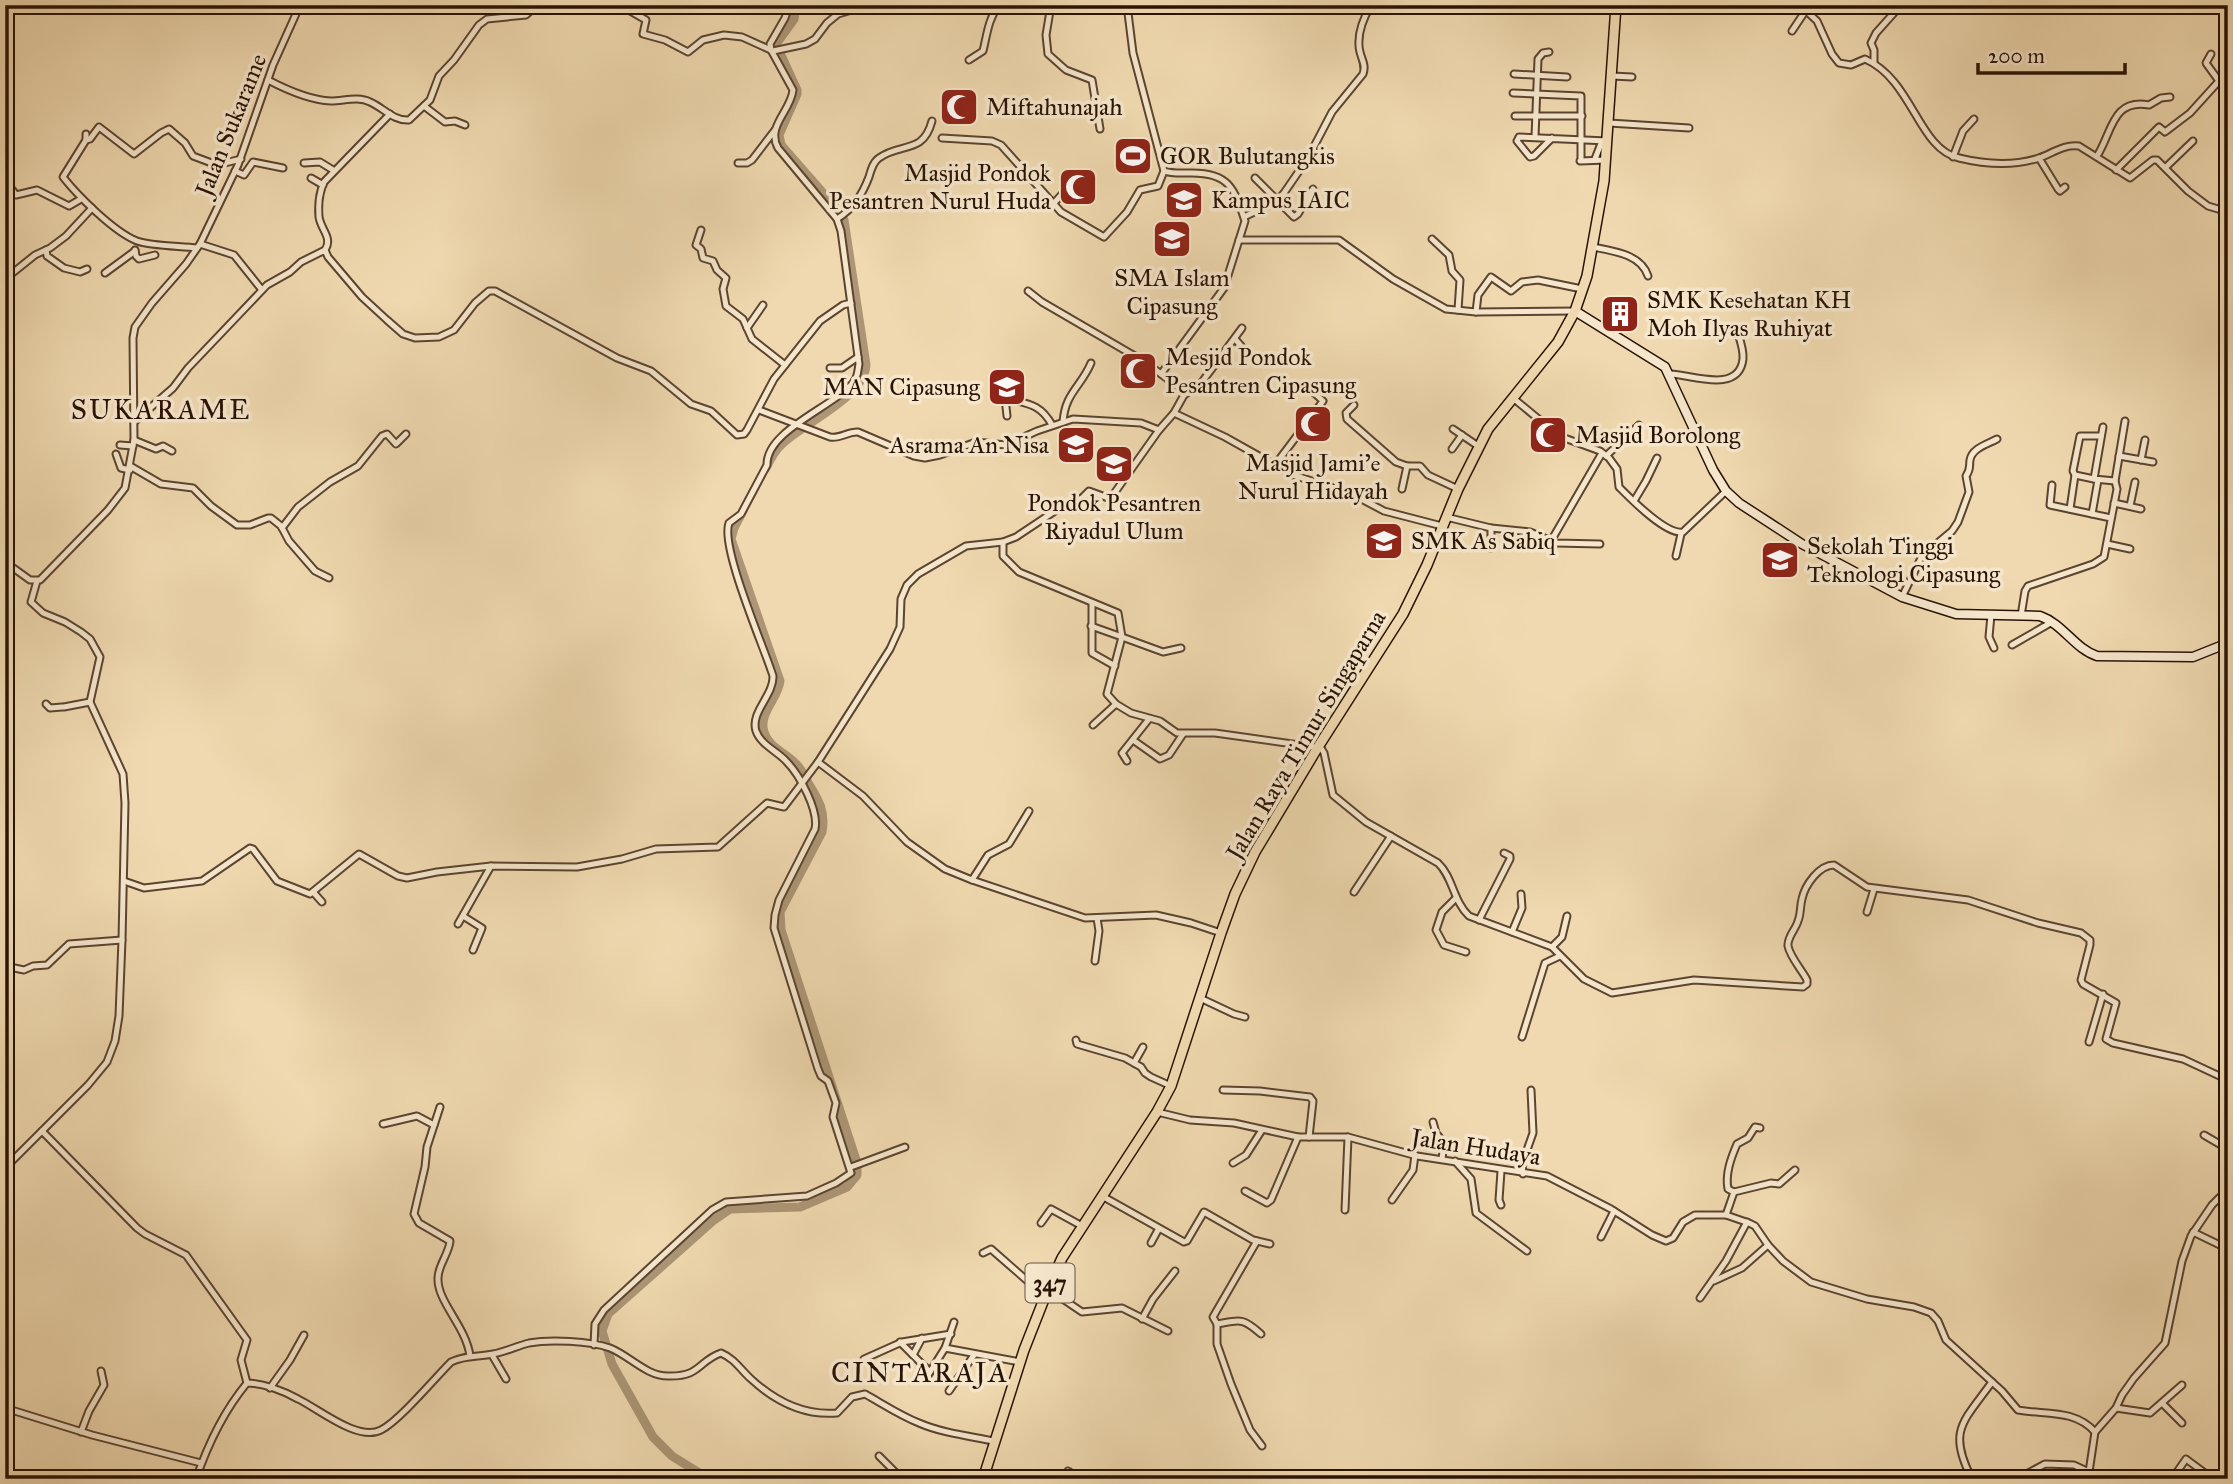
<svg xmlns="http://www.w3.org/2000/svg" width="2233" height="1484" font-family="'IM FELL Great Primer',serif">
	<rect width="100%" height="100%" fill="#f0d9b0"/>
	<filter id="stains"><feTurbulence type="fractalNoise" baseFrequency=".00286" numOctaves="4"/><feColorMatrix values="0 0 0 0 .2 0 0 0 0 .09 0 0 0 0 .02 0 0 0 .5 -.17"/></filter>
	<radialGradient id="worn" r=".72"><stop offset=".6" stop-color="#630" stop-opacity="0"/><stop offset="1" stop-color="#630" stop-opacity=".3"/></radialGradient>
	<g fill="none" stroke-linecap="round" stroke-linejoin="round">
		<!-- river -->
		<g stroke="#ac9676" stroke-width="9">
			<path d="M766 468C770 460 774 451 781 445 803 423 864 398 866 365L844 220 837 209 781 145 779 135 797 94V90L776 44 794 19 796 5"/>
			<path d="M709 1479 672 1456 653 1437 612 1364 602 1331 608 1314 714 1220 730 1209 800 1207 847 1187 857 1175V1163L781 930 780 912 822 832C826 811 818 799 807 781 804 775 800 767 795 763 786 753 768 747 764 732 758 713 778 699 780 681L731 539 734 528 743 511"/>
		</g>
		<!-- street casing -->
		<g stroke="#5b4430" stroke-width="9">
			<g id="street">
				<polyline points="620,5 646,20 643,34 665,40 688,52 703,40 724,35 742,37 773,51 806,44 815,39 827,23 838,14 869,5"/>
				<polyline points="1051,5 1046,35 1048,54 1066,70 1092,80 1100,129"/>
				<path d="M1800 5 1817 21 1832 54 1839 63 1851 65 1865 59C1913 80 1918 149 1959 158 1984 164 2014 166 2039 158 2053 153 2064 144 2079 146L2130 178 2153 160H2157L2188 191 2208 206 2228 212"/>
				<polyline points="1792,31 1806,10"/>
				<path d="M969 60 983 51C987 35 988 19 999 5"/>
				<polyline points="1874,63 1874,50 1871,43 1876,33 1901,5"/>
				<polyline points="1514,74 1567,77"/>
				<polyline points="1612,76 1632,77"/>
				<path d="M268 80C287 90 310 100 331 101 344 101 358 96 370 102 384 108 393 121 409 120L430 100 439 76 454 60 479 25 487 19 526 15 537 5"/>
				<polyline points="1513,93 1581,96 1581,158"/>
				<polyline points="424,106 445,122 455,121 465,125"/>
				<polyline points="1515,116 1582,116"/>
				<polyline points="1609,123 1689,128"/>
				<path d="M86 134V140L63 177C78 196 114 232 137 241 151 246 180 246 197 248"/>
				<polyline points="1535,137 1538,59 1543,53 1549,52"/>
				<polyline points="942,138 992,141 1001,145 1061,212 1104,237 1127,212 1140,190 1158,186 1164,171"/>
				<polyline points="1552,138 1534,156 1530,157 1517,141 1519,137 1607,141"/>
				<polyline points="86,140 90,139 99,127 134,154 161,133 169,129 185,143 193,156 217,165 241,159"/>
				<path d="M2097 156C2112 133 2112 98 2149 105L2161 98 2170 97"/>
				<polyline points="1953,157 1963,131 1974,119"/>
				<polyline points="2039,158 2058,189 2060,191 2065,187"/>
				<polyline points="1595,159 1602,141"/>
				<polyline points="1580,161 1606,160"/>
				<polyline points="304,163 320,162 333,170"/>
				<polyline points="738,163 747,163 752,160 775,130"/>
				<polyline points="2166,167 2193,141"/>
				<polyline points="2116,170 2159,127 2165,132 2190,113 2219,81 2206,63 2211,54"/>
				<polyline points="235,171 244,175 253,162 283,168"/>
				<polyline points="311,178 323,185"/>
				<polyline points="1255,178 1294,217 1298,214 1313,189"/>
				<polyline points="5,180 16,195 37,190 69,206 81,199"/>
				<polyline points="1054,203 1065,191"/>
				<path d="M1244 217 1277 201 1284 193 1308 158 1332 112 1363 74C1367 63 1359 57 1359 45 1358 31 1364 17 1371 5"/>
				<path d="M837 219C854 208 862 195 869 177 871 170 873 162 879 158 901 142 923 155 932 121"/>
				<polyline points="701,230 696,245 701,249 703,258 713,261 717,270 726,278 723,289 726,306 743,319 752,339 785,365"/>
				<polyline points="1432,239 1449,255 1452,271 1460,280 1458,310"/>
				<polyline points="1239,240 1339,240 1393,279 1446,309 1476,312 1575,311"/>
				<polyline points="200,244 234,255 262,290"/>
				<path d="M1593 247C1613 251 1641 254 1648 276"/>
				<polyline points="46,250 47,256 64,268 80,272 87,269"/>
				<polyline points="135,250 136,256 139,259 155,255"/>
				<path d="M325 250C333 238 321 230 319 217 318 205 319 193 324 182L390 114"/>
				<polyline points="105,273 135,251"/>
				<polyline points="5,279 35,255 50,248 66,236 92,208"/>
				<polyline points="1028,291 1042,302 1145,362 1161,374"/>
				<polyline points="1476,312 1478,295 1491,277 1511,291 1522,282 1538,280 1582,289"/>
				<polyline points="747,328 763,305"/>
				<polyline points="1235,339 1242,347"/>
				<polyline points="830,368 842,368 858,357"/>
				<path d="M1671 374C1692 375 1739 394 1743 359 1744 349 1739 337 1736 327"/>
				<path d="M1008 377 1005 398C1027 404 1040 403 1052 425"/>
				<polyline points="1184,395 1199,386 1242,328"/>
				<polyline points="1005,398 1007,416"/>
				<path d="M1513 398 1559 436 1600 451 1609 458 1617 469 1619 487C1631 499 1666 535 1683 532L1726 491"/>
				<polyline points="1354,405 1346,413 1347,419 1396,462 1407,466 1420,466 1428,475 1458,489"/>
				<path d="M759 410 830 437C840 439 849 431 858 432L914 456 925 458 940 455 976 442 1006 445 1037 431 1073 419 1141 423 1159 430"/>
				<polyline points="1174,413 1225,437 1293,475 1352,494 1384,511 1442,526"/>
				<polyline points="134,422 173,388 188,368 267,285 290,272 301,262 325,250 328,257 362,297 387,320 403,334 415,338 439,337 454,330 475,303 489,291 495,291 617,358 651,371 691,404 711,411 737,435 744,434 747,430 774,379 820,321 843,305 851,303"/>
				<path d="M1063 422C1065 393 1081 387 1091 363"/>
				<polyline points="2103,427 2094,479 2115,481"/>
				<polyline points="1453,429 1478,446"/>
				<polyline points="134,440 156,449 163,446 172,451"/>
				<polyline points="120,445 133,446"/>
				<polyline points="1452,449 1462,435"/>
				<polyline points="116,454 121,468 130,470"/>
				<polyline points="1606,456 1639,425"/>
				<polyline points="2119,456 2153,462"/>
				<polyline points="2141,460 2145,440"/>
				<polyline points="1275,465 1323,401 1311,390"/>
				<polyline points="130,466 161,484 193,488 211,506 237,525 250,525 268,518 271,518 281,526 289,541 315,571 329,578"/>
				<polyline points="2094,479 2075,475 2073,471 2080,436 2101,436"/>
				<polyline points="2052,485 2050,505 2111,518"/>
				<polyline points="1402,489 1407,466"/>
				<polyline points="1634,501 1646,481 1657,458"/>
				<polyline points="2114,503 2141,509"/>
				<polyline points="2130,506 2135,482"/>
				<polyline points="2070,509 2075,475"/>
				<polyline points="2092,514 2098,480"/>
				<polyline points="1446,517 1491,528 1530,532 1556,543 1600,544"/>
				<polyline points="282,528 298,507 330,482 358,466 382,436 387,434 396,444 406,434"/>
				<polyline points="1551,541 1602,453"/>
				<polyline points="1003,542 1003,556 1019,572 1118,613 1122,637 1163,652 1181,648"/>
				<polyline points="2107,544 2130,549"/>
				<polyline points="1491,548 1491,528"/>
				<polyline points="1676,556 1681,534"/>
				<polyline points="5,562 30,580 40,580 108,510 125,488 134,440 133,338 135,327 152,303 186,264 200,244 238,165 273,65 300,5"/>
				<path d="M1902 597 1922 556 1952 531 1958 522 1969 492 1966 476C1971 469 1969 467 1970 460 1972 448 1988 444 1997 439"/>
				<polyline points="1092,603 1092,653 1115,666"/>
				<polyline points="1991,615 1989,637 1994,648"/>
				<polyline points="2021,616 2025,591 2028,586 2093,564 2104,557 2117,489 2115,481 2125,421"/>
				<path d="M1091 626 1122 637 1107 694 1116 704 1131 713 1160 721 1177 733H1215L1321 748 1324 753 1333 795 1366 822 1438 863C1453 877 1453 901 1469 916L1552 947 1584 979 1612 993 1694 980 1803 987 1807 984V980C1802 970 1790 957 1788 946 1787 937 1796 929 1798 921 1801 914 1800 906 1802 899 1805 885 1819 865 1834 865L1867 887 1968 900 2038 923 2081 933 2090 940V945L2081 980 2083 984 2116 1003 2106 1039 2113 1043 2183 1059 2228 1080"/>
				<polyline points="2012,645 2052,622"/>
				<polyline points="46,704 50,708 62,707"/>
				<polyline points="64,707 90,702"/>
				<polyline points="1093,725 1116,704"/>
				<polyline points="1133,740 1160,759 1169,755 1183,734"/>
				<polyline points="1127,761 1122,753 1149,719"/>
				<path d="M818 762 890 649 900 627 901 599 907 585 918 574 966 546 1003 542 1016 537 1061 507 1082 498 1089 491 1108 498 1113 495 1159 430 1174 413 1184 395 1182 390 1161 374 1224 288 1245 221C1234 188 1229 173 1192 173 1183 173 1172 174 1164 171L1133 53 1127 5"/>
				<polyline points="972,880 988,855 1009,844 1029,811"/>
				<polyline points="124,881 144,888 202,881 250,848 253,849 277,881 310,894 359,854 398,876 407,878 437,872 491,866 577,867 622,859 656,849 718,847 767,803 784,807 818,762 863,796 907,842 945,869 972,880 1085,918 1156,915 1191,923 1221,933"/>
				<polyline points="1354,892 1391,836"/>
				<polyline points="314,893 322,902"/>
				<polyline points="1456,898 1442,912 1436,930 1444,945 1466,952"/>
				<polyline points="1867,912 1874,889"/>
				<polyline points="463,916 482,928 473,950"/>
				<polyline points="1479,920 1510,859 1510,856 1504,853"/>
				<polyline points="458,924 491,866"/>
				<polyline points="1512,932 1522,908 1521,894"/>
				<polyline points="1552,947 1562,937 1567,916"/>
				<polyline points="1095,961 1099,931 1097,918"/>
				<polyline points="5,966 24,970 33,966 47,965 69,944 122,940"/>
				<polyline points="1200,998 1234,1014 1245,1017"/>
				<polyline points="1522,1037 1545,963 1560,956"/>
				<polyline points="1076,1040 1077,1044 1125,1058 1141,1067 1145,1073 1151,1077 1171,1086"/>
				<polyline points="2089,1042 2103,994"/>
				<polyline points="1134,1063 1143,1047"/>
				<polyline points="1223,1090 1260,1091 1310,1097 1313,1101 1309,1137"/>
				<path d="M440 1107 427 1147 425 1167 414 1214 419 1223 450 1241C449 1254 438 1265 438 1278 437 1302 466 1326 470 1356"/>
				<path d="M1157 1112 1190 1120 1234 1123 1298 1137H1348L1417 1156 1547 1176 1611 1209 1652 1235 1666 1241 1673 1238 1683 1222 1695 1215H1726L1749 1223 1755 1226 1768 1245 1783 1261 1811 1282 1867 1299 1914 1307 1931 1313 1938 1321 1946 1340 2002 1391 2018 1410C2045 1415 2075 1409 2095 1432L2089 1472 2092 1479"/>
				<polyline points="1433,1122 1436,1133 1444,1143 1442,1159"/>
				<polyline points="383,1124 417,1116 434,1125"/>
				<polyline points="42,1131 137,1228 145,1234 186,1255 247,1340 241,1360 247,1383"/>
				<polyline points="2204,1135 2228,1149"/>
				<polyline points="1455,1161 1471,1179 1476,1213 1527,1251"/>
				<polyline points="1233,1163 1246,1155 1262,1130"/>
				<polyline points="851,1167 905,1147"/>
				<polyline points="5,1168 88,1085 107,1062 115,1041 119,1016 122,940 125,803 123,774 90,702 100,657 90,639 81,632 65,622 43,613 31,602 37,581"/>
				<polyline points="1501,1171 1499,1200 1501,1205"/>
				<polyline points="1523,1174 1522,1164 1533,1133 1531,1090"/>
				<polyline points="1245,1191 1267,1203 1271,1200 1298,1137"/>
				<path d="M1734 1192 1728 1189C1725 1174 1731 1158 1737 1144L1748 1138 1755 1127 1760 1128"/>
				<polyline points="1102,1196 1184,1242 1187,1241 1204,1212 1253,1240 1270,1244"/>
				<polyline points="1392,1200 1413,1170 1415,1155"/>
				<polyline points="1345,1210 1348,1137"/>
				<polyline points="1726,1215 1734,1192 1771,1183 1779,1184 1795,1170"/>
				<polyline points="1041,1223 1051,1209 1082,1226"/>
				<polyline points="2193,1232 2228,1249"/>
				<polyline points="1601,1237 1614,1211"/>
				<polyline points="1257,1241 1213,1317 1217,1324 1217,1344 1231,1384 1250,1430 1262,1446"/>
				<polyline points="1151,1243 1158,1230"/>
				<polyline points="983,1253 991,1249 1031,1284 1048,1289 1082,1312 1122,1308 1168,1331"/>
				<polyline points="1714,1281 1742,1268 1768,1245"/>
				<polyline points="1700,1298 1726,1261 1747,1222"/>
				<polyline points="1142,1319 1153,1299 1175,1271"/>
				<path d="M1217 1324C1240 1320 1242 1317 1261 1334"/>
				<polyline points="900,1342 930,1372"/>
				<path d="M594 1345 595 1324 604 1310 712 1210 726 1202 807 1196 836 1183 851 1173 833 1117 836 1103 828 1081 821 1076 818 1069 774 928 775 915 779 900 815 829C819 811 800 775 786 761 777 751 761 745 756 731 750 712 774 695 773 676 764 647 720 547 729 523L741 514 767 465C766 429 839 405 855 380 858 375 858 369 859 364L841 231 837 219 778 148C766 126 791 111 793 90L771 50 770 44 785 18 789 5"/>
				<polyline points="945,1348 954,1322"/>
				<polyline points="492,1355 506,1379"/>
				<polyline points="913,1355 922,1338"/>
				<polyline points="864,1359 902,1342 951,1334"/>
				<polyline points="925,1380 945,1348 1020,1362"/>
				<polyline points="270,1388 290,1360 304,1335"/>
				<polyline points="949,1391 974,1355"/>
				<polyline points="2162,1403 2182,1423"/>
				<polyline points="5,1408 92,1435 201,1463"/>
				<polyline points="2116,1408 2150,1413 2182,1385"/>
				<polyline points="81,1432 89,1411 104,1385 101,1371"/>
				<polyline points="2095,1432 2116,1408 2122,1395 2134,1378 2165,1343 2182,1261 2191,1236 2212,1205 2228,1189"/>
				<polyline points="879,1456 902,1479"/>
				<path d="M196 1479C208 1444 223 1412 247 1383 263 1383 284 1391 298 1399 319 1409 358 1442 381 1430 400 1420 434 1379 451 1362 464 1355 478 1357 493 1354 505 1352 517 1346 529 1343 550 1339 590 1341 610 1348 630 1356 646 1376 668 1376 701 1377 698 1361 721 1353 735 1359 740 1369 751 1379 775 1401 803 1416 837 1413L852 1397 865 1394C883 1404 899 1415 919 1423 942 1433 969 1436 994 1441"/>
				<polyline points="1063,1479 1068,1471 1079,1479"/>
				<path d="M1972 1479C1947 1431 1963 1422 1992 1382"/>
				<polyline points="1995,1479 2004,1479"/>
				<polyline points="2017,1479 2045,1464 2074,1465 2089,1472"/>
				<polyline points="2172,1479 2186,1459 2213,1479"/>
			</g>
		</g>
		<!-- secondary casing -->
		<g stroke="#291305" stroke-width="11">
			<path id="secondary" d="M1575 311 1665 367 1713 470 1726 491 1739 503 1802 544 1902 597 1956 614 2040 616C2063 624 2075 649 2097 656L2193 657 2228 643"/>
		</g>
		<!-- primary casing -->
		<g stroke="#291305" stroke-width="12">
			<polyline id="primary" points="983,1479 1024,1350 1048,1289 1062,1258 1157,1112 1171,1086 1221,933 1235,894 1255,852 1318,747 1403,614 1427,565 1458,489 1488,429 1558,342 1575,311 1587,276 1604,181 1616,5"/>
		</g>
		<!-- street -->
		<use href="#street" stroke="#f5e6cc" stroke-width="5"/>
		<!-- secondary -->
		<use href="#secondary" stroke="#f5e6cc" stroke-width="8"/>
		<!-- primary -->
		<use href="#primary" stroke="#f0d9b0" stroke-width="9"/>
	</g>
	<!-- icons -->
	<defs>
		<g id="mosque-square" transform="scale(2.0125)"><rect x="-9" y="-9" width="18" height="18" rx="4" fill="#8f2418" stroke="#f5e6cc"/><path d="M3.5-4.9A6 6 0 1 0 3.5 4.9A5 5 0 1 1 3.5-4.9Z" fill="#fff"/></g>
		<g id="stadium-square" transform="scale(2.0125)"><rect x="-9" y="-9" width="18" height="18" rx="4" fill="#8f2418" stroke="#f5e6cc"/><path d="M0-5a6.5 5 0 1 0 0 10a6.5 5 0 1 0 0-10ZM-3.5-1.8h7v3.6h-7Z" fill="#fff"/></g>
		<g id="university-square" transform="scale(2.0125)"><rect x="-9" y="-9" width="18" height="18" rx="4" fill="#8f2418" stroke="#f5e6cc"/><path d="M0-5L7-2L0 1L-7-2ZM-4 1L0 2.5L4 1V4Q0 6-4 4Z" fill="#fff"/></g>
		<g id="school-square" transform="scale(2.0125)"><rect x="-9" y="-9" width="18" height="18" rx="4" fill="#8f2418" stroke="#f5e6cc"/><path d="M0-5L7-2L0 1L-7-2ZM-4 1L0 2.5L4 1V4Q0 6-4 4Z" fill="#fff"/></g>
		<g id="building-square" transform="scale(2.0125)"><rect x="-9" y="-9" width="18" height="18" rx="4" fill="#8f2418" stroke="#f5e6cc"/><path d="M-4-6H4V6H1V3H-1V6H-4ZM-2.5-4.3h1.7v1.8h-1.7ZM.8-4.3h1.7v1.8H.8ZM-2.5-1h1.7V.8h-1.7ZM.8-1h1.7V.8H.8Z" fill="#fff"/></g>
	</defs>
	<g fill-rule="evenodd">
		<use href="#mosque-square" x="959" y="107"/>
		<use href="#stadium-square" x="1133" y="156"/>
		<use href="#mosque-square" x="1078" y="187"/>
		<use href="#university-square" x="1184" y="200"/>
		<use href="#school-square" x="1172" y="239"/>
		<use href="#building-square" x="1620" y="314"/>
		<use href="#mosque-square" x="1138" y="371"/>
		<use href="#school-square" x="1007" y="387"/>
		<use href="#mosque-square" x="1313" y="424"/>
		<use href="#mosque-square" x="1548" y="435"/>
		<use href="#school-square" x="1076" y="445"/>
		<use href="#school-square" x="1114" y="464"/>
		<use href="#school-square" x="1384" y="541"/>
		<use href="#school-square" x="1780" y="560"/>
	</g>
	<g text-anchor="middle" stroke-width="7" stroke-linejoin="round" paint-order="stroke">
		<!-- shield labels -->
		<rect fill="#f5e6cc" stroke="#665241" stroke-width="2" x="1025.5" y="1263.5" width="49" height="39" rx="5"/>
		<g font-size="23" font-weight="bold" fill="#291305">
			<text x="1050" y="1291">347</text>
		</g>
		<!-- poi labels -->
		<g font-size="24" fill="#291305" stroke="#f5e6cc" text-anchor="start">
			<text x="986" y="115">Miftahunajah</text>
			<text x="1160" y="164">GOR Bulutangkis</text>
			<text x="1051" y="181" text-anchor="end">Masjid Pondok<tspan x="1051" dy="28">Pesantren Nurul Huda</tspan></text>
			<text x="1211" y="208">Kampus IAIC</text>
			<text x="1172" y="286" text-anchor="middle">SMA Islam<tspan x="1172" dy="28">Cipasung</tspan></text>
			<text x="1647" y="308">SMK Kesehatan KH<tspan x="1647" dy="28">Moh Ilyas Ruhiyat</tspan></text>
			<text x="1165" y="365">Mesjid Pondok<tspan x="1165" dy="28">Pesantren Cipasung</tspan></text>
			<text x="980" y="395" text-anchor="end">MAN Cipasung</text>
			<text x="1575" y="443">Masjid Borolong</text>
			<text x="1049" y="453" text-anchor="end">Asrama An Nisa</text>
			<text x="1313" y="471" text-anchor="middle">Masjid Jami'e<tspan x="1313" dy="28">Nurul Hidayah</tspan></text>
			<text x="1114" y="511" text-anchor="middle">Pondok Pesantren<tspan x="1114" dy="28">Riyadul Ulum</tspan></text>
			<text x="1411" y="549">SMK As Sabiq</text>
			<text x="1807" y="554">Sekolah Tinggi<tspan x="1807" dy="28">Teknologi Cipasung</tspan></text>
		</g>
		<!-- street labels -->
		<g font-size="24" fill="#291305" stroke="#f5e6cc">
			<text transform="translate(231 125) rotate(-68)" y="8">Jalan Sukarame</text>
			<text transform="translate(1306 735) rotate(-59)" y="8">Jalan Raya Timur Singaparna</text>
			<text transform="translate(1476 1147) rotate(9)" y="8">Jalan Hudaya</text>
		</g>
		<!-- quarter labels -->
		<g font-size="28" letter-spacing="2" fill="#291305" stroke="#f5e6cc">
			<text x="161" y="419">SUKARAME</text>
			<text x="920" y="1382">CINTARAJA</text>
		</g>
	</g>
	<!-- margin -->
	<rect width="2233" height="1484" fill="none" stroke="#f0d9b0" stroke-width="28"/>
	<rect x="7" y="7" width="2219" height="1470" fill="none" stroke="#291305" stroke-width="3.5"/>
	<rect x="14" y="14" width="2205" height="1456" fill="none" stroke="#291305" stroke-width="2"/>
	<!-- scale -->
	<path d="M1978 63v10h147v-10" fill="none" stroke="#291305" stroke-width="3.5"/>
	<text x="1988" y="63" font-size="21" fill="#291305" stroke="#f5e6cc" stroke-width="5" paint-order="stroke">200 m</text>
	<rect width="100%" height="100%" filter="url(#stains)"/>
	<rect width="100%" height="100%" fill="url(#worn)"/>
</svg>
